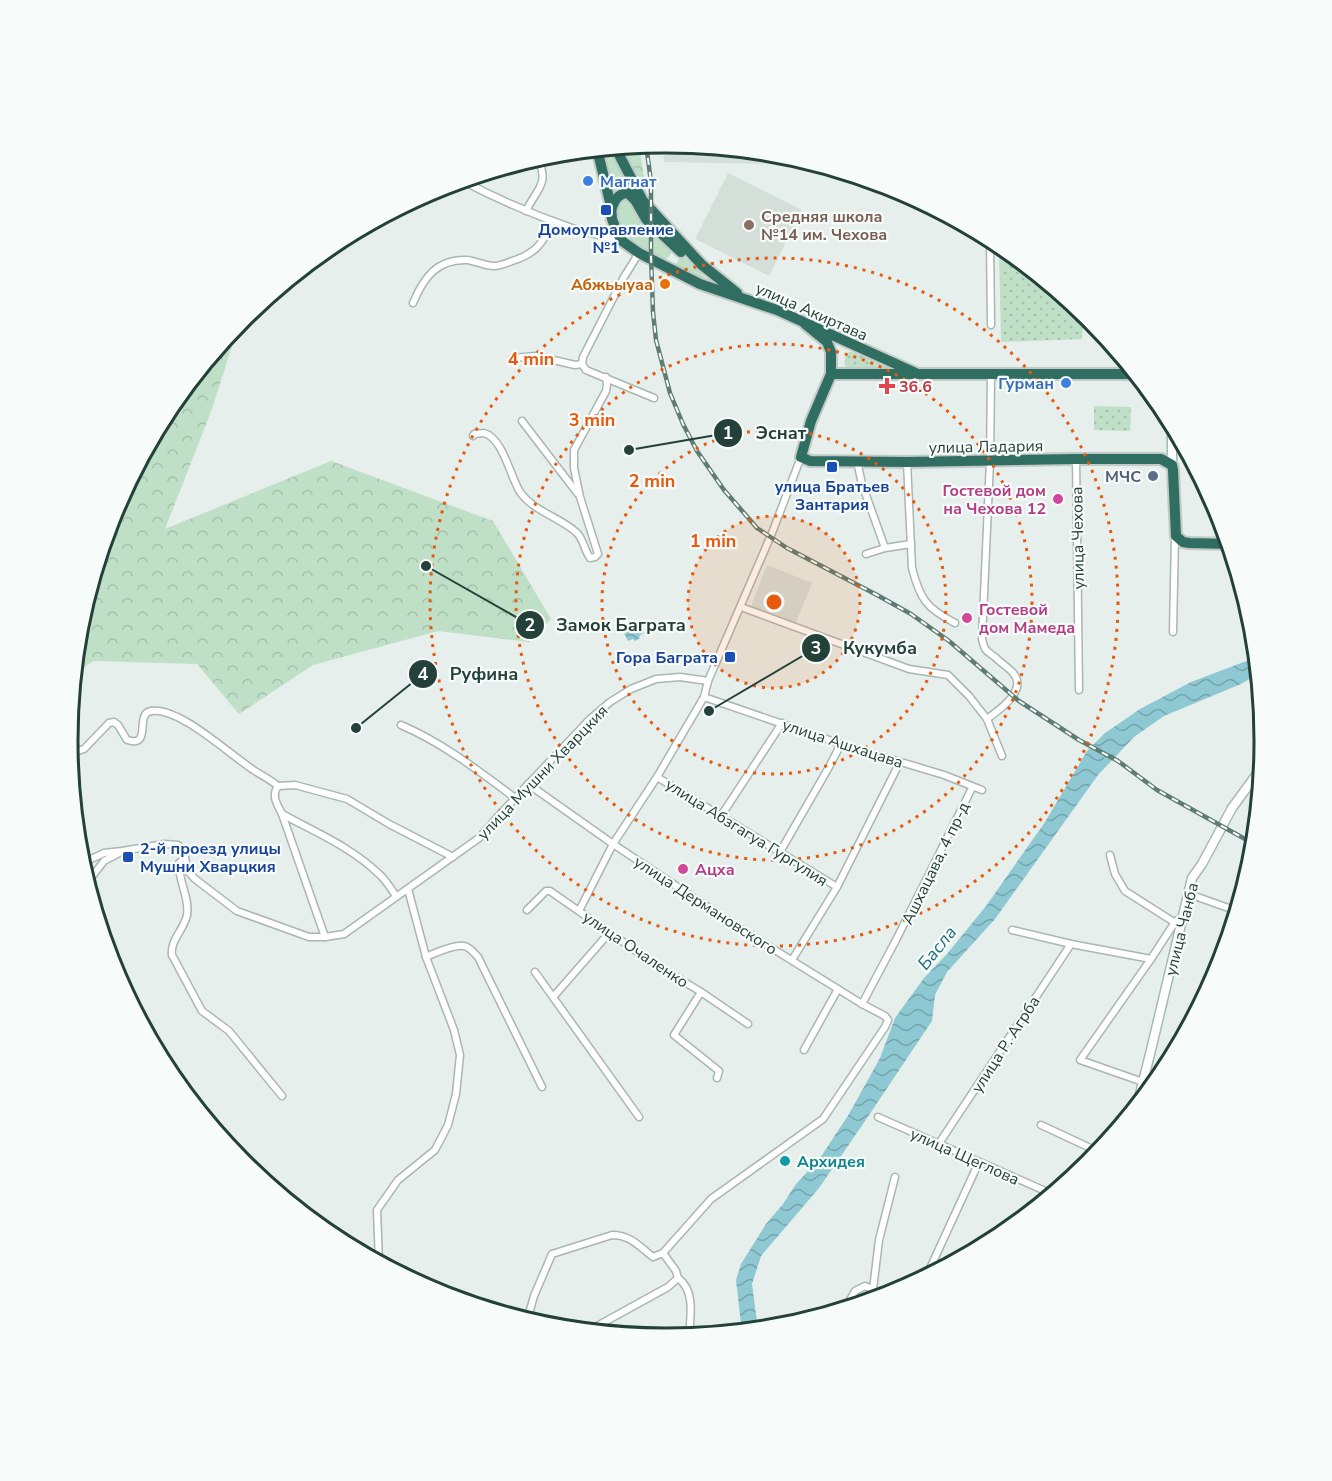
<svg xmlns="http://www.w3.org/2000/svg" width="1332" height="1481" font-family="'Nunito Sans',sans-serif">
	<defs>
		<pattern id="forest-crowns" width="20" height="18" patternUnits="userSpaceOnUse" patternTransform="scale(1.5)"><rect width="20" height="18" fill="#bfdfc7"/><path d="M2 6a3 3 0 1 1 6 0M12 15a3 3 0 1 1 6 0" fill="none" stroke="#a4c1ac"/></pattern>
		<pattern id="park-dots" width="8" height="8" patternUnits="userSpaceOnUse" patternTransform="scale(1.5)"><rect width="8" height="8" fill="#bfdfc7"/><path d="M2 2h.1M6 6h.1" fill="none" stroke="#a4c1ac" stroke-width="1.8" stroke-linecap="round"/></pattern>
		<pattern id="water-waves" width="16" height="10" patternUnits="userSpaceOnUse" patternTransform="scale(1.5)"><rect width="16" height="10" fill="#8ec9d3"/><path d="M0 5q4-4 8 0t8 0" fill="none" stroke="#74a5ac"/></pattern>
	</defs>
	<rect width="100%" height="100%" fill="#e6efeb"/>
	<!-- built -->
	<g fill="#d4dfda">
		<polygon points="663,142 783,154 784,164 664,162"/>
		<polygon points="728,173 802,210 769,276 695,239"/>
		<polygon points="767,565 812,583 794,627 750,609"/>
	</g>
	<!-- green -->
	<g fill="#bfdfc7">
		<path d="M602 148H610L626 183V187C619 186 616 187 612 194Z"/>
		<path d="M623 197 629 200 670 247 671 254 667 258 661 261C654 258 646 255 640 250 628 241 611 221 617 206 619 203 621 200 623 197Z"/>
		<polygon points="680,254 688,260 710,283 672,268 678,261"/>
	</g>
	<!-- forest -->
	<g fill="url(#forest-crowns)">
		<polygon points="639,145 647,197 639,187 620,147"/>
		<polygon points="240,321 212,409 165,529 331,461 493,521 551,619 529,642 438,631 313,665 239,714 197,664 94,661 74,673 79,623 113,511 169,408"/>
	</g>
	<!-- park -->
	<g fill="url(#park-dots)">
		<polygon points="999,243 1084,313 1082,339 1001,342"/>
		<path d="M849 352H852L899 371 847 369C843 364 844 357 849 352Z"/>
		<polygon points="1094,406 1131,407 1130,431 1094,430"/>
	</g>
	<!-- water -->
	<g fill="url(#water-waves)">
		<polygon points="640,625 644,633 639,636 640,638 635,641 633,639 628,641 624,633"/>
		<polygon points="1256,655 1258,674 1241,684 1164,716 1134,737 1098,775 995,919 947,972 935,995 932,1021 863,1124 819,1188 761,1256 752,1284 758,1330 742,1332 736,1280 741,1264 766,1224 783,1204 796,1184 820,1158 849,1114 880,1058 895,1018 924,978 947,954 986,906 1045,822 1087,751 1105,733 1140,709 1191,682 1249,660"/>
	</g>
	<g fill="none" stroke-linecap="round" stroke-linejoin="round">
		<!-- street casing -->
		<g stroke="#a8b7b2" stroke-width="9">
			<g id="street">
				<path d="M461 180C497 199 534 215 572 228 589 233 606 237 622 241"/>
				<path d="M526 211C538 187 550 184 537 157"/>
				<polyline points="990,239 991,325"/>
				<polyline points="639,253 624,277 583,357 582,364 586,370 654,398"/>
				<path d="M413 303C424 277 437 259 467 260 476 261 485 266 494 266 500 266 507 263 512 261 535 254 544 243 552 221"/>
				<polyline points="513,358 536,356 575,365 582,364"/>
				<polyline points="522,421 578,494"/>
				<path d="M473 436 474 434C476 434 482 433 484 433 503 438 510 476 520 492 534 512 560 517 577 533 584 540 584 550 590 558L595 557 598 554 580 497 574 468V450L606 391 607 385 606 377"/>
				<polyline points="1076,459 1079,690"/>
				<polyline points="857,461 862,484 885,548"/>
				<path d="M907 462 912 568C920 599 926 608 955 623"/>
				<polyline points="866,554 885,548 911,544"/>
				<polyline points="741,607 909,669 948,675 969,696 987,719 1002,756"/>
				<polyline points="1173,632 1175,536"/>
				<polyline points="704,697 841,744 944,775 982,790"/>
				<path d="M987 719C999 710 1027 691 1014 674 1009 668 1001 663 996 658 986 650 985 652 982 639L990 461 991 374"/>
				<path d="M401 725C443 743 479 771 515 798"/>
				<path d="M69 754 84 749 109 723 114 722 118 725 127 740C153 748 134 714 151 711 179 706 231 756 255 771 263 776 271 780 278 786"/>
				<polyline points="657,777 837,887"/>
				<polyline points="278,786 295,785 347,799 389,824 453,857"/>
				<path d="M278 786C271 796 277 804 282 814L325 937"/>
				<path d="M282 814C315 832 351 847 379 874 386 880 391 889 396 896"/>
				<polyline points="721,816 782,723"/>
				<polyline points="780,852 829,767 841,744"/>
				<polyline points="1110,855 1115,874 1125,891 1177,924"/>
				<path d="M184 859 179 863C178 881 190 898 187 915 184 930 170 940 172 955L202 1011 229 1031 282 1096"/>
				<polyline points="82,867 87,861 104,853 122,851 165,844 178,845 184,851 187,870 195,879 237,911 309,937 325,937 344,934 479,838 502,812 589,720 610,702 631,689 656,679 680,677 708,681"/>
				<polyline points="87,883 104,861 119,853"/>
				<polyline points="1189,894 1237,911"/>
				<polyline points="527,910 546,891 550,891 652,962 701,992 748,1024"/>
				<polyline points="579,911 613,844 657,777 704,697 708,681 772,533 801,457"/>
				<polyline points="1012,930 1071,944 1151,959"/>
				<polyline points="897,938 972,788"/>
				<path d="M426 957C435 953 454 944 464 946 470 947 474 953 478 957L542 1087"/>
				<polyline points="792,960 837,887 900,762"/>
				<polyline points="535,972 639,1117"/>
				<polyline points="701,992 674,1035 719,1071 717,1078"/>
				<polyline points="554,996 609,933"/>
				<polyline points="862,1004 896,940"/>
				<polyline points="804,1050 838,989"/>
				<polyline points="1143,1082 1080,1060 1151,959 1175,922 1182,917"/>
				<polyline points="878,1117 1052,1194"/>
				<polyline points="1041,1125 1099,1152"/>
				<polyline points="938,1145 1071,944"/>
				<path d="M663 1253 676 1271 678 1278C696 1291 690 1318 689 1337"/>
				<polyline points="379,1263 377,1210 398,1180 435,1150 448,1125 456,1094 460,1055 454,1030 426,957 408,889"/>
				<polyline points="926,1277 979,1162"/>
				<polyline points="873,1289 879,1240 895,1177"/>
				<polyline points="845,1309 855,1291 865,1286 888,1296"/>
				<path d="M527 1321 534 1296 552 1254 612 1235C630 1235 639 1246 653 1257L663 1253 711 1199 823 1119 885 1027 888 1020 885 1016 862 1004 741 929 613 844 528 784"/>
				<polyline points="594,1332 599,1325 668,1287 678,1278"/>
			</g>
		</g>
		<!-- secondary casing -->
		<g stroke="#a4bbb2" stroke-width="11">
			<g id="secondary">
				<polyline points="1172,465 1172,424"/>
				<polyline points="1137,1106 1151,1050 1192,878 1202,864 1232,808 1262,767"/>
			</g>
		</g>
		<!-- highway casing -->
		<g stroke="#c2cac8" stroke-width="14">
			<g id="highway">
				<polyline points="615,147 643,201 702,265 737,293"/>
				<polyline points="597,149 611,206 612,219 617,232 622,241 639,253 700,284 777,310 918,374 1136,374"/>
				<polyline points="634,198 646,219 681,252"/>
				<path d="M611 210C615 200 617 194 628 193L635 200"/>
				<polyline points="805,324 827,342 831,352 831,374 811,421 801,457 810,461 907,462 1076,459 1161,459 1172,465 1173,470 1176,536 1183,542 1189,543 1229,544"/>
				<polyline points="831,374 912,374"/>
			</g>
		</g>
		<!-- street -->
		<use href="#street" stroke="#fff" stroke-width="6"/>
		<!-- secondary -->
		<use href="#secondary" stroke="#fff" stroke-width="8"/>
		<!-- highway -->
		<use href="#highway" stroke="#306e61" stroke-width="10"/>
		<!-- rail casing -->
		<g stroke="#5f7c74" stroke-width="4.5">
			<polyline id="rail" points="646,144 651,182 651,256 653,312 656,340 670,393 683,424 697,451 724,490 757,528 787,548 877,595 911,614 949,641 1019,701 1079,740 1118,761 1157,790 1254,844"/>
		</g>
		<!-- rail -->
		<use href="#rail" stroke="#f7fbf9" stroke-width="2" stroke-dasharray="7" stroke-linecap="butt"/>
	</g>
	<!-- distance rings -->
	<circle cx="774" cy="602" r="86" fill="#e8590c" fill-opacity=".12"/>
	<g fill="none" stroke="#e8590c" stroke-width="3" stroke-dasharray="3 6">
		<circle cx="774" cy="602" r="86"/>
		<circle cx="774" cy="602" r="172"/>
		<circle cx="774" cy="602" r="258"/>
		<circle cx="774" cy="602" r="344"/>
	</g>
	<!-- markers -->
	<g fill="#3f7fe0" stroke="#f7fbf9" stroke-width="2">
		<circle cx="588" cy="181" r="6"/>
		<circle cx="1066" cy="383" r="6"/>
	</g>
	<g fill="#1a4fb4" stroke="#f7fbf9" stroke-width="2">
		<rect x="600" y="204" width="12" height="12" rx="3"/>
		<rect x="826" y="461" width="12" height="12" rx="3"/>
		<rect x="724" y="651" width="12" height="12" rx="3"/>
		<rect x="122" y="851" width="12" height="12" rx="3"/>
	</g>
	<circle fill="#8d6e63" stroke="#f7fbf9" stroke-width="2" cx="749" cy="225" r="6"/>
	<circle fill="#e8710a" stroke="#f7fbf9" stroke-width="2" cx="665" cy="284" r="6"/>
	<path fill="#e0444e" stroke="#f7fbf9" stroke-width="2" d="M884 377h6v6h6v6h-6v6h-6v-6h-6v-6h6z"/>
	<circle fill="#5c6f8a" stroke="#f7fbf9" stroke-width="2" cx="1153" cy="476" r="6"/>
	<g fill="#d1479c" stroke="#f7fbf9" stroke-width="2">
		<circle cx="1058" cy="499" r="6"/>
		<circle cx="967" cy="618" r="6"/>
		<circle cx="683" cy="869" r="6"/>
	</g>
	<circle fill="#0f9aa8" stroke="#f7fbf9" stroke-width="2" cx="785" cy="1161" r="6"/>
	<g text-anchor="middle" stroke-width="4.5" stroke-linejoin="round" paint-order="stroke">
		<!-- shop labels -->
		<g font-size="16" font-weight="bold" fill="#366cbe" stroke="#f7fbf9" text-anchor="start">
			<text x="600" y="187">Магнат</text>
			<text x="1054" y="389" text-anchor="end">Гурман</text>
		</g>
		<!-- education labels -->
		<g font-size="16" font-weight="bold" fill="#785e54" stroke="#f7fbf9" text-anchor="start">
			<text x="761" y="222">Средняя школа<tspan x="761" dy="18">№14 им. Чехова</tspan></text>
		</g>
		<!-- transit labels -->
		<g font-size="16" font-weight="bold" fill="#164399" stroke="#f7fbf9">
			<text x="606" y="235">Домоуправление<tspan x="606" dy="18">№1</tspan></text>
			<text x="832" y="492">улица Братьев<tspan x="832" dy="18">Зантария</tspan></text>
			<text x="718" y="663" text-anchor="end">Гора Баграта</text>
			<text x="140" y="854" text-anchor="start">2-й проезд улицы<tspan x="140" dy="18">Мушни Хварцкия</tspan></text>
		</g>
		<!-- food labels -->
		<g font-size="16" font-weight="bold" fill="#c56008" stroke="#f7fbf9" text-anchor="end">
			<text x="653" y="290">Абжьыуаа</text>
		</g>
		<!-- street labels -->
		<g font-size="16" fill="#244139" stroke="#f7fbf9">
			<text transform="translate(812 311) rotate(24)" y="6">улица Акиртава</text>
			<text transform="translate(986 446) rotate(-1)" y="6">улица Ладария</text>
			<text transform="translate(1077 538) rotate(-91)" y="6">улица Чехова</text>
			<text transform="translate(843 743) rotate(18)" y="6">улица Ашхацава</text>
			<text transform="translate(542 772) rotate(-46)" y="6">улица Мушни Хварцкия</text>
			<text transform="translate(747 832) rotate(32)" y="6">улица Абзгагуа Гургулия</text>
			<text transform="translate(935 863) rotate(-64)" y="6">Ашхацава, 4 пр-д</text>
			<text transform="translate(706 905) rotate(33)" y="6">улица Дермановского</text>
			<text transform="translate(1181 929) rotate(-76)" y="6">улица Чанба</text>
			<text transform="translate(636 949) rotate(34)" y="6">улица Очаленко</text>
			<text transform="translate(1005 1044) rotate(-57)" y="6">улица Р. Агрба</text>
			<text transform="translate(965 1156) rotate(24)" y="6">улица Щеглова</text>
		</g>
		<!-- health labels -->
		<g font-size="16" font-weight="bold" fill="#be3a42" stroke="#f7fbf9" text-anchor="start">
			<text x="899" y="392">36.6</text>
		</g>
		<!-- service labels -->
		<g font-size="16" font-weight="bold" fill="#4e5e75" stroke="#f7fbf9" text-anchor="end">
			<text x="1141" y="482">МЧС</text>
		</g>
		<!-- hotel labels -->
		<g font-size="16" font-weight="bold" fill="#b23c85" stroke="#f7fbf9" text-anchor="start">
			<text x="1046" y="496" text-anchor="end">Гостевой дом<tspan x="1046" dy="18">на Чехова 12</tspan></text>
			<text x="979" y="615">Гостевой<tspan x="979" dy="18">дом Мамеда</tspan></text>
			<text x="695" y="875">Ацха</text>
		</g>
		<!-- culture labels -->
		<g font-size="16" font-weight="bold" fill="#0d838f" stroke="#f7fbf9" text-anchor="start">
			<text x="797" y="1167">Архидея</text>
		</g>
		<!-- water labels -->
		<g font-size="18" font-style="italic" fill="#1d6f7e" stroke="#f7fbf9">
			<text transform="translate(937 948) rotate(-51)" y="6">Басла</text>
		</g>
	</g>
	<!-- crop -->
	<path d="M0 0H1332V1481H0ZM665 153H667A587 587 0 0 1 1254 740V741A587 587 0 0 1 667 1328H665A587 587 0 0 1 78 741V740A587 587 0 0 1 665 153Z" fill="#f7fbf9" fill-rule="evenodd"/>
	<path fill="none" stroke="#244139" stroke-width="3" d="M665 153H667A587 587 0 0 1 1254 740V741A587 587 0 0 1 667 1328H665A587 587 0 0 1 78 741V740A587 587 0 0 1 665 153Z"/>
	<circle cx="774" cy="602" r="9" fill="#e8590c" stroke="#f7fbf9" stroke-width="3"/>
	<g font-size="18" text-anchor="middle" font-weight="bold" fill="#e8590c" stroke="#f7fbf9" stroke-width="4.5" stroke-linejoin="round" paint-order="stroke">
		<text x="531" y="365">4 min</text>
		<text x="592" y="426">3 min</text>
		<text x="652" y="487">2 min</text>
		<text x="713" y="547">1 min</text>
	</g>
	<!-- callouts -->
	<path fill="none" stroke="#244139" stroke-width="2" d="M629 450L728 433M426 566L530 625M709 711L816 648M356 728L423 674"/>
	<g fill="#244139" stroke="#f7fbf9" stroke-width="2">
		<circle cx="629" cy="450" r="6"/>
		<circle cx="426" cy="566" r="6"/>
		<circle cx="709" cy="711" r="6"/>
		<circle cx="356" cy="728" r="6"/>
		<circle cx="728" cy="433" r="15"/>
		<circle cx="530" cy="625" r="15"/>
		<circle cx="816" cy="648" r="15"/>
		<circle cx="423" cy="674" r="15"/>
	</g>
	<g font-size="18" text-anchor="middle" font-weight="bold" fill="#fff">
		<text x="728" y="439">1</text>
		<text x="530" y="631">2</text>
		<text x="816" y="654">3</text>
		<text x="423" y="680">4</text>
	</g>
	<g font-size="18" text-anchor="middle" font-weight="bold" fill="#244139" stroke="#f7fbf9" stroke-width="4.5" stroke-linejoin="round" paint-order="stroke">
		<text x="781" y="439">Эснат</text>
		<text x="621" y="631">Замок Баграта</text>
		<text x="880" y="654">Кукумба</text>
		<text x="484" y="680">Руфина</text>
	</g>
</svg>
